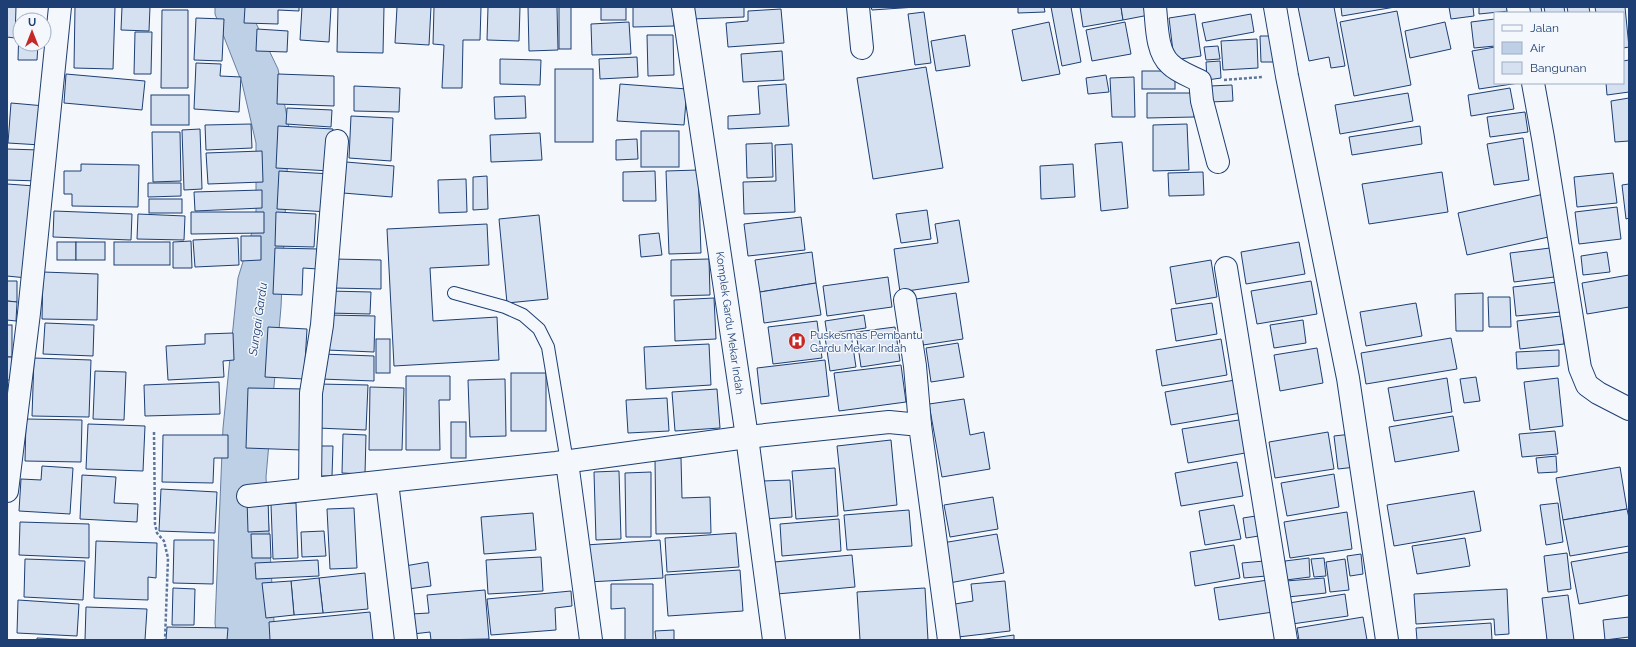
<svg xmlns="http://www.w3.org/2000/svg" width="1636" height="647" font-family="Raleway,sans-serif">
	<rect width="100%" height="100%" fill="#f4f7fb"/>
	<!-- water -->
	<polygon fill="#bed0e5" stroke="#687fa3" points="215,7 252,7 254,19 278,69 289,128 281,307 266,477 275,640 217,640 215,623 223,428 238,278 256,219 256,143 242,83 215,14"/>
	<!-- building -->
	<g fill="#d5e0f0" stroke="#1d3f73">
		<polygon points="7,7 16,7 15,38 7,37"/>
		<polygon points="75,7 115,7 113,69 74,68"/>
		<polygon points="122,7 150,7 149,31 121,30"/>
		<polygon points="245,7 299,7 299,11 278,10 278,24 244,23"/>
		<polygon points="302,7 331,7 329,42 300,40"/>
		<polygon points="338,7 384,7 383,53 337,52"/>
		<polygon points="397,7 431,7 429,45 395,43"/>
		<polygon points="434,7 481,7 480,40 463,40 462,88 442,88 444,45 433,44"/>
		<polygon points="488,7 520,7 519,41 487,40"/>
		<polygon points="528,7 557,7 558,50 529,51"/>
		<rect x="559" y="7" width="12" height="42"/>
		<rect x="601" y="7" width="25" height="13"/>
		<polygon points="633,7 673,7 674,26 633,27"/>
		<polygon points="691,7 744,7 744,17 691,19"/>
		<polygon points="871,7 916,7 872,10"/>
		<polygon points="1018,7 1044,7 1045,12 1018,13"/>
		<polygon points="1051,7 1071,7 1081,62 1062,66"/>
		<polygon points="1080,7 1121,7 1123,20 1083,27"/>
		<polygon points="1121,7 1148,7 1149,15 1123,20"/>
		<polygon points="1298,7 1334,7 1345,66 1331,68 1329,57 1309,61"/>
		<polygon points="1341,7 1395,7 1342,16"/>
		<polygon points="1449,7 1473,7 1474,16 1451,19"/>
		<polygon points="1479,7 1509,7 1509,11 1479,14"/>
		<polygon points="1521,7 1541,7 1542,13 1522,13"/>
		<polygon points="1544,7 1564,7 1565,13 1545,13"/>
		<polygon points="1567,7 1589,7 1590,13 1568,13"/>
		<polygon points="1595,7 1625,7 1629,47 1623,48 1623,13 1596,13"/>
		<polygon points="781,9 784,43 728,47 726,23 748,21 748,11"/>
		<polygon points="162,10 188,10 188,88 161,88"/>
		<polygon points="1397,11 1411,85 1354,96 1340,22"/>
		<polygon points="924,12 931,63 915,65 908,14"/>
		<polygon points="1195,14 1201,56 1174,60 1169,18"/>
		<polygon points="1251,14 1254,32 1206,41 1202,23"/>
		<polygon points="196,18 224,19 222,61 194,60"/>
		<polygon points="1495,19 1495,46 1474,48 1471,22"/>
		<polygon points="629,22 631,54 592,55 591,24"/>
		<polygon points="1049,22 1060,74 1022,81 1012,30"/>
		<polygon points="1125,22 1131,54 1092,61 1086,30"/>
		<polygon points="1445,22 1451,49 1410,58 1405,31"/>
		<polygon points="19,27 20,27 20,44 38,44 37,60 18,60"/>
		<polygon points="257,29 288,31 287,52 256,51"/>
		<polygon points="135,32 152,32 151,74 134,74"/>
		<polygon points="647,35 673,35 674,75 648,76"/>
		<polygon points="965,35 970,66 936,71 931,41"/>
		<polygon points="1260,36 1277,36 1278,62 1261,62"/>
		<polygon points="1257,39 1258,68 1223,70 1221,41"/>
		<polygon points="1218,46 1220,59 1206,60 1204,47"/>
		<polygon points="1495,47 1495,83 1519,83 1479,89 1472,51"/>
		<polygon points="782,51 784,80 743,82 741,54"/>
		<polygon points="637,57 638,77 600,79 599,59"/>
		<polygon points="500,59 541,60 540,85 500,84"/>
		<polygon points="1629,60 1629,92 1607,95 1606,83 1623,83 1623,61"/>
		<polygon points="1220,61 1221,78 1207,80 1206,62"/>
		<polygon points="196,63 221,64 220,76 241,77 239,112 194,109"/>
		<polygon points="926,67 943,168 873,179 857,78"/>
		<rect x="555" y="69" width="38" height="73"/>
		<rect x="1142" y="71" width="33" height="18"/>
		<polygon points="66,74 145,81 142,110 64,103"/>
		<polygon points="278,74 334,76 334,106 277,104"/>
		<polygon points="1106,75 1109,92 1088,94 1086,78"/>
		<polygon points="1134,77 1135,117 1112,117 1110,78"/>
		<polygon points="620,84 687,89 684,125 617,121"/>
		<polygon points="786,84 789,126 728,129 728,116 760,114 758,86"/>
		<polygon points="1232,85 1233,101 1210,102 1210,86"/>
		<polygon points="354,86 400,88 399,112 354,111"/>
		<polygon points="1510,88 1514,109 1471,116 1468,95"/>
		<polygon points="1147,93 1194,93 1194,117 1147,118"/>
		<polygon points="1408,93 1413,121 1340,134 1335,105"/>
		<rect x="151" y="95" width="38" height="30"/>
		<polygon points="525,96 526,118 495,119 494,97"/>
		<polygon points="1629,98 1629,141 1615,142 1611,101"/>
		<polygon points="11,103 45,106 41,145 8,143"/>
		<polygon points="287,108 332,110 331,127 286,124"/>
		<polygon points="1525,112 1528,132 1490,137 1487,117"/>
		<polygon points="351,116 393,118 391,161 349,158"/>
		<polygon points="251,124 252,148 206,150 205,125"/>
		<polygon points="1187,124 1189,170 1153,171 1153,125"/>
		<polygon points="278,126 333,129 331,171 276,168"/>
		<polygon points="1420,126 1422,144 1352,155 1349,137"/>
		<polygon points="200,129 202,189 184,190 182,130"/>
		<rect x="641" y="131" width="38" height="36"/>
		<polygon points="152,132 180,132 181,181 153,182"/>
		<polygon points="540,133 542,160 491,162 490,135"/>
		<polygon points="1523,138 1529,180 1494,185 1487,144"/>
		<polygon points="637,139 638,159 616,160 616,140"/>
		<polygon points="1122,142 1128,208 1101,211 1095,144"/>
		<polygon points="772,143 773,177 747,178 746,144"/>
		<polygon points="792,144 795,212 744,214 743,182 776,181 775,145"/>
		<polygon points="7,149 40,150 39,181 7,180"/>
		<polygon points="262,151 263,182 208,184 206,153"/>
		<polygon points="346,162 394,166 392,197 343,193"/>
		<polygon points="81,164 139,165 138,207 72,206 72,194 64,194 64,171 81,171"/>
		<polygon points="1073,164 1075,197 1041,199 1040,166"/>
		<polygon points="698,170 701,253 669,254 666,171"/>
		<polygon points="279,171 331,174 329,212 277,209"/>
		<polygon points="655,171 656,201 623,201 623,172"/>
		<polygon points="1203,172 1204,195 1169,196 1168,173"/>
		<polygon points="1442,172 1448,212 1369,224 1362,184"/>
		<polygon points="1613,173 1617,203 1577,207 1574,177"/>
		<polygon points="487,176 488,209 473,210 473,177"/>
		<polygon points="466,179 467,212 439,213 438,180"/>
		<polygon points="148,183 181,183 181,196 148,197"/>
		<polygon points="7,184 35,186 27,278 7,276"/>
		<polygon points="1629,184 1629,218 1626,219 1622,185"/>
		<polygon points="262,190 262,208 195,211 194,192"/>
		<polygon points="1544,194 1553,236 1467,255 1458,213"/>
		<rect x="149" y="199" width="33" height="14"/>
		<polygon points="1617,207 1621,239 1579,244 1575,212"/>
		<polygon points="927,210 931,239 901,243 896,214"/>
		<polygon points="54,211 132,214 131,240 53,237"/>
		<polygon points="191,212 264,212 264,233 191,234"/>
		<polygon points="276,212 316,214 314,247 275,246"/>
		<polygon points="138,214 185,216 184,240 137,239"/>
		<polygon points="539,215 548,299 507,303 499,219"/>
		<polygon points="801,217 805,250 748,256 744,224"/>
		<polygon points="959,220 969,282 900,292 894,249 938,243 935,224"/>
		<polygon points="487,224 489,265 430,268 433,321 497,317 499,360 394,366 387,229"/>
		<polygon points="659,233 662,255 641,257 639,235"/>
		<polygon points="241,236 261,236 261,260 241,261"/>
		<polygon points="238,238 239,265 195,267 193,240"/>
		<polygon points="191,241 192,268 173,268 173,242"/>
		<rect x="57" y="242" width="19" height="18"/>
		<rect x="76" y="242" width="29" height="18"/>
		<rect x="114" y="242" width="56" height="23"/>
		<polygon points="1299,242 1305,274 1246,284 1241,252"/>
		<polygon points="275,248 319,249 318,269 303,268 302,295 273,294"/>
		<polygon points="1550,248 1554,277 1514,282 1510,253"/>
		<polygon points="812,252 816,283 760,292 755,260"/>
		<polygon points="1607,252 1610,272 1583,275 1581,256"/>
		<polygon points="334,259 381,260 381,289 334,288"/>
		<polygon points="709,259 710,295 671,296 671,260"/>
		<polygon points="1211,260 1217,297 1176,304 1170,267"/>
		<polygon points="43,272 98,274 97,320 42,319"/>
		<polygon points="1629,275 1629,307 1587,314 1582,283"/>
		<polygon points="888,277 892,307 827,316 823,286"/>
		<polygon points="7,281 17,281 17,302 7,301"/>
		<polygon points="1311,281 1317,314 1257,324 1251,291"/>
		<polygon points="1558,282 1561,312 1516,316 1513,287"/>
		<polygon points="816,283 821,315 764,323 760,292"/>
		<polygon points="329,291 371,292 370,314 328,313"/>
		<polygon points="956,293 963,339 923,345 916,299"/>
		<polygon points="1483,293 1483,331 1456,331 1455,294"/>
		<polygon points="1488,297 1510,297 1511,327 1489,327"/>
		<polygon points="714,298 716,339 675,341 674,300"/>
		<polygon points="7,301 17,302 16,321 7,320"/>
		<polygon points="1212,303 1217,334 1176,341 1171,309"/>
		<polygon points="1416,303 1422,336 1366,346 1360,312"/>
		<polygon points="329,315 375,316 374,352 327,350"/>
		<polygon points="864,315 866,328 827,334 825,321"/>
		<polygon points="1561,316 1564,344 1520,349 1517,321"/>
		<polygon points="1303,320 1306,343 1274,348 1270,325"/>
		<polygon points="817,321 822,358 773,364 768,327"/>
		<polygon points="45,323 94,325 93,356 43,354"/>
		<rect x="7" y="325" width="5" height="32"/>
		<polygon points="268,327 307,329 304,379 265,377"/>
		<polygon points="895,327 900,361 861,367 856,332"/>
		<polygon points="233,333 234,360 223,361 224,377 168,380 166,346 205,344 205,334"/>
		<polygon points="851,334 856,367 830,371 825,337"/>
		<polygon points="1451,338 1457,369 1366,384 1361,353"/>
		<rect x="376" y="339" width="14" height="34"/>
		<polygon points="1221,339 1227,375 1162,386 1156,350"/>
		<polygon points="958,343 964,377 931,382 926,348"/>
		<polygon points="709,344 711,385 646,389 644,347"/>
		<polygon points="1317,348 1323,383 1280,391 1274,355"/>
		<polygon points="1559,350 1559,366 1517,369 1516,352"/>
		<polygon points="322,354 374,356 374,381 321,379"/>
		<rect x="7" y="357" width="5" height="23"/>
		<polygon points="34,358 91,360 89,417 32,416"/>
		<polygon points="825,360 829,396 761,404 757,368"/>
		<polygon points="901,365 906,402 839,411 834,373"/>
		<polygon points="95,371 126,372 124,420 93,419"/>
		<rect x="511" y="373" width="35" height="58"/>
		<polygon points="406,376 450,376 450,400 439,400 440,450 406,450"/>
		<polygon points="1476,377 1480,401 1464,403 1460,379"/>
		<polygon points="1447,378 1452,412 1394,421 1388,388"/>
		<polygon points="1558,378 1563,426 1530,430 1524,382"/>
		<polygon points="505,379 506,436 470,437 468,380"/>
		<polygon points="1235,380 1241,413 1171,425 1165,392"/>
		<polygon points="219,382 220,414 145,416 144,385"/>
		<polygon points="318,384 368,385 366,430 317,428"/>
		<polygon points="370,387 404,388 402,450 369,450"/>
		<polygon points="248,388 304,389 302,450 246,448"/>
		<polygon points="717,389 720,428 675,431 672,392"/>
		<polygon points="667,398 669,431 628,433 626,400"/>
		<polygon points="964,399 970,435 984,432 990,469 942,477 929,404"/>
		<polygon points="1453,416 1459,451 1395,462 1389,427"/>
		<polygon points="26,419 82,420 81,462 25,461"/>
		<polygon points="1245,419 1251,452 1188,463 1182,429"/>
		<rect x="451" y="422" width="15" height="36"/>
		<polygon points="88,424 145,426 143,471 86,469"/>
		<polygon points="1555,431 1558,454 1522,457 1519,434"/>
		<polygon points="1328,432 1334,469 1275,478 1269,442"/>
		<polygon points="343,434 366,435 365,474 342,473"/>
		<polygon points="1352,434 1356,467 1338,469 1334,436"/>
		<polygon points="163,435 228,435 228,458 214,458 213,483 162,482"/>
		<polygon points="891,440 897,505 844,511 837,446"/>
		<polygon points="318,446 333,446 332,476 317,476"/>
		<polygon points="1556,456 1557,472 1538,473 1536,458"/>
		<polygon points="681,458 682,498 710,497 711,533 656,534 655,459"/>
		<polygon points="1237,462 1243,496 1181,506 1175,473"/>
		<polygon points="42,466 73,468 70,514 19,511 21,479 41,480"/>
		<polygon points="1620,467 1627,509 1563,520 1556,478"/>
		<polygon points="835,468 838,516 796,519 792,471"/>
		<polygon points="619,471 621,539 596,540 594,472"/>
		<polygon points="651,472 651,537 626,537 625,473"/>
		<polygon points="1334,474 1339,507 1287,516 1281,483"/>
		<polygon points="82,475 116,477 114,503 138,504 137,522 80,519"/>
		<polygon points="790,480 792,517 765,519 763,481"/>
		<polygon points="161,489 217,492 215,533 159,531"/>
		<polygon points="1474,491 1481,531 1394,546 1387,505"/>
		<polygon points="993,497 998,529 950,537 944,505"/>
		<polygon points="247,499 268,499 269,531 248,532"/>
		<polygon points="296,503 298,558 273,559 271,504"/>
		<polygon points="1558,503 1563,542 1546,545 1540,505"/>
		<polygon points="1234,505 1241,539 1205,545 1199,511"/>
		<polygon points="354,508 357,568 330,569 327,509"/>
		<polygon points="1627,509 1629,518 1629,546 1570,556 1563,520"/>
		<polygon points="909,510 912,546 847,550 844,515"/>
		<polygon points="1347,512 1352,549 1290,558 1284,522"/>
		<polygon points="533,513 536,550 484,554 481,517"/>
		<polygon points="1262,515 1265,535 1246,538 1243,518"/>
		<polygon points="839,519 841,551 782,556 780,524"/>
		<polygon points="20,522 89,524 89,558 19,555"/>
		<polygon points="324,531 326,556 302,557 301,532"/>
		<polygon points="736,533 739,567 667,572 665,538"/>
		<polygon points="251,534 270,534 271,558 252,558"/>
		<polygon points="997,534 1004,573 949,583 942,543"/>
		<polygon points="1465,538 1470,566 1417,574 1412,546"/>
		<polygon points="174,540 214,540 213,584 173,583"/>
		<polygon points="660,540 663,578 588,582 586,545"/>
		<polygon points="96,541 157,543 156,578 148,577 148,600 94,598"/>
		<polygon points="1234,545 1240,578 1195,586 1190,552"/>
		<polygon points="1629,552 1629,595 1579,604 1571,562"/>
		<polygon points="1567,553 1571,589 1548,592 1544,556"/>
		<polygon points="1361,554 1363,574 1350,576 1347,556"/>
		<polygon points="852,555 855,587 777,594 774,562"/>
		<polygon points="541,557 543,591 488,594 486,560"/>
		<polygon points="1309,558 1310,577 1286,580 1285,561"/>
		<polygon points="1324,558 1326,576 1314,577 1311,559"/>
		<polygon points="25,559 85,561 83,600 24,597"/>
		<polygon points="1345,559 1349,590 1330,592 1326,562"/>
		<polygon points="318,560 319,576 256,579 255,563"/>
		<polygon points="1264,561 1266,576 1244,578 1242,563"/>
		<polygon points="428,562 431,586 408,589 405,566"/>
		<polygon points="740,570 743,611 668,616 665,575"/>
		<polygon points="365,573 368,609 323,613 319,578"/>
		<polygon points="319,578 323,613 294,615 291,581"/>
		<polygon points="1324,578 1326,593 1288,597 1286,581"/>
		<polygon points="1268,580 1273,612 1219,620 1214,588"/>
		<polygon points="291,581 294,615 266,618 262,583"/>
		<polygon points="1005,581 1010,631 958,637 955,604 973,601 971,584"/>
		<polygon points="611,584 653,584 653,640 625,640 625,608 611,609"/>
		<polygon points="173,588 195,589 194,625 172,625"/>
		<polygon points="925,588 928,640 860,640 857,592"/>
		<polygon points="1507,589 1509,634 1495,635 1494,619 1416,624 1414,594"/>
		<polygon points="485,590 489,639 431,640 430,632 413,634 411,614 429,613 427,595"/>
		<polygon points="571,591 572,606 555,608 556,630 491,635 487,599"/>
		<polygon points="1345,594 1348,616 1292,624 1289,603"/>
		<polygon points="1568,595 1574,640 1547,640 1542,598"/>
		<polygon points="18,600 79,604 77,636 17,633"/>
		<polygon points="86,607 147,609 145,640 85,640"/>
		<polygon points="370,612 373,640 270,640 269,622"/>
		<polygon points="1363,617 1367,640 1299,640 1297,628"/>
		<polygon points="1629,617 1629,637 1605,640 1603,620"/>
		<polygon points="1491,623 1492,640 1417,640 1416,628"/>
		<polygon points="167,627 228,628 227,640 166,640"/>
		<polygon points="674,630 674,640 656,640 655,631"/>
		<polygon points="1014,635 1014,640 979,640"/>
		<polygon points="37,638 82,640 37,640"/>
	</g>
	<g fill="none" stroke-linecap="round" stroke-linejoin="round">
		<!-- service casing -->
		<g stroke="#1d3f73" stroke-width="14">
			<polyline id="service" points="454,293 505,307 523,315 539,329 548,347 567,462"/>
		</g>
		<!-- minor casing -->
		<g stroke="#1d3f73" stroke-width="24">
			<g id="minor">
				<polyline points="683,7 747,437 774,640"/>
				<polyline points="858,7 862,48"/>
				<path d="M1155 7C1157 24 1156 51 1170 64 1178 72 1190 76 1200 81L1202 101 1218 162"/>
				<polyline points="1275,7 1287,76 1348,378 1387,640"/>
				<polyline points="1518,7 1519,13"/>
				<polyline points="1533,83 1543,138 1580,368 1587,385 1598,393 1629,409"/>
				<polyline points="1226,268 1286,640"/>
				<polyline points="905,300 915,366 920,425"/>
				<polyline points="567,462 591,640"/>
				<polyline points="387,482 406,640"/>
				<polyline points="310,489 311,393 322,325 337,141"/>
				<polyline points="7,491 29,313 60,7"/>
				<polyline points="248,496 556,463 747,437 889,422 920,425 949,640"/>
			</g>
		</g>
		<!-- path -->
		<g stroke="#5e769c" stroke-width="2.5" stroke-dasharray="3 2" stroke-linecap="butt">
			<polyline points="1224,80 1262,77"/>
			<polyline points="154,432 155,524 157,533 164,541 168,558 165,640"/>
		</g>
		<!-- service -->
		<use href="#service" stroke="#f4f7fb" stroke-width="12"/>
		<!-- minor -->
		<use href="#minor" stroke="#f4f7fb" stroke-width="22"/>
	</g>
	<!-- icons -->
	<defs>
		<g id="hospital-disc" transform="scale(0.9)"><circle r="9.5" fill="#c62828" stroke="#f4f7fb"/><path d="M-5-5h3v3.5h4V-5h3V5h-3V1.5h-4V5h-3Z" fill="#fff"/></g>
	</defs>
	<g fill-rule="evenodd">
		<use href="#hospital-disc" x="797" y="341"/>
	</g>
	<g text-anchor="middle" stroke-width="3" stroke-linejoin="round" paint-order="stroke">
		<!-- street labels -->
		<g font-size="11" fill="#1d3f73" stroke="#f4f7fb">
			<text transform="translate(730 323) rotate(82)" y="4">Komplek Gardu Mekar Indah</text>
		</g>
		<!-- poi labels -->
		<g font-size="11" fill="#1d3f73" stroke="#f4f7fb" text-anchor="start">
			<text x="810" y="339">Puskesmas Pembantu<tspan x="810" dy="13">Gardu Mekar Indah</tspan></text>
		</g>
		<!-- water labels -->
		<g font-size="12" font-style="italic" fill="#1d3f73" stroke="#f4f7fb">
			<text transform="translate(258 319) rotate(-82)" y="4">Sungai Gardu</text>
		</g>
	</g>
	<!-- border -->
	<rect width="1636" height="647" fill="none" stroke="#1d3f73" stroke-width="16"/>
	<!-- legend -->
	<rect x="1494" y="12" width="130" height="72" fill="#f4f7fb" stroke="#9eadc5"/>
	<rect x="1502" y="25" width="20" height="6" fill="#f4f7fb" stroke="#9eadc5"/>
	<text x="1530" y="32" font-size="12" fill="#1d3f73">Jalan</text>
	<rect x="1502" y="42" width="20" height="12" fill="#bed0e5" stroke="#9eadc5"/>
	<text x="1530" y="52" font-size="12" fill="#1d3f73">Air</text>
	<rect x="1502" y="62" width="20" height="12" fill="#d5e0f0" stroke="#9eadc5"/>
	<text x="1530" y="72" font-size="12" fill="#1d3f73">Bangunan</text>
	<!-- north arrow -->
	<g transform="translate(32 32)"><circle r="19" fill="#f4f7fb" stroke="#9eadc5"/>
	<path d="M0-3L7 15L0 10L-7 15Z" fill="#c62828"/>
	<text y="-6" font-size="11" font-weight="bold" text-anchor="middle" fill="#1d3f73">U</text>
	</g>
</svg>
